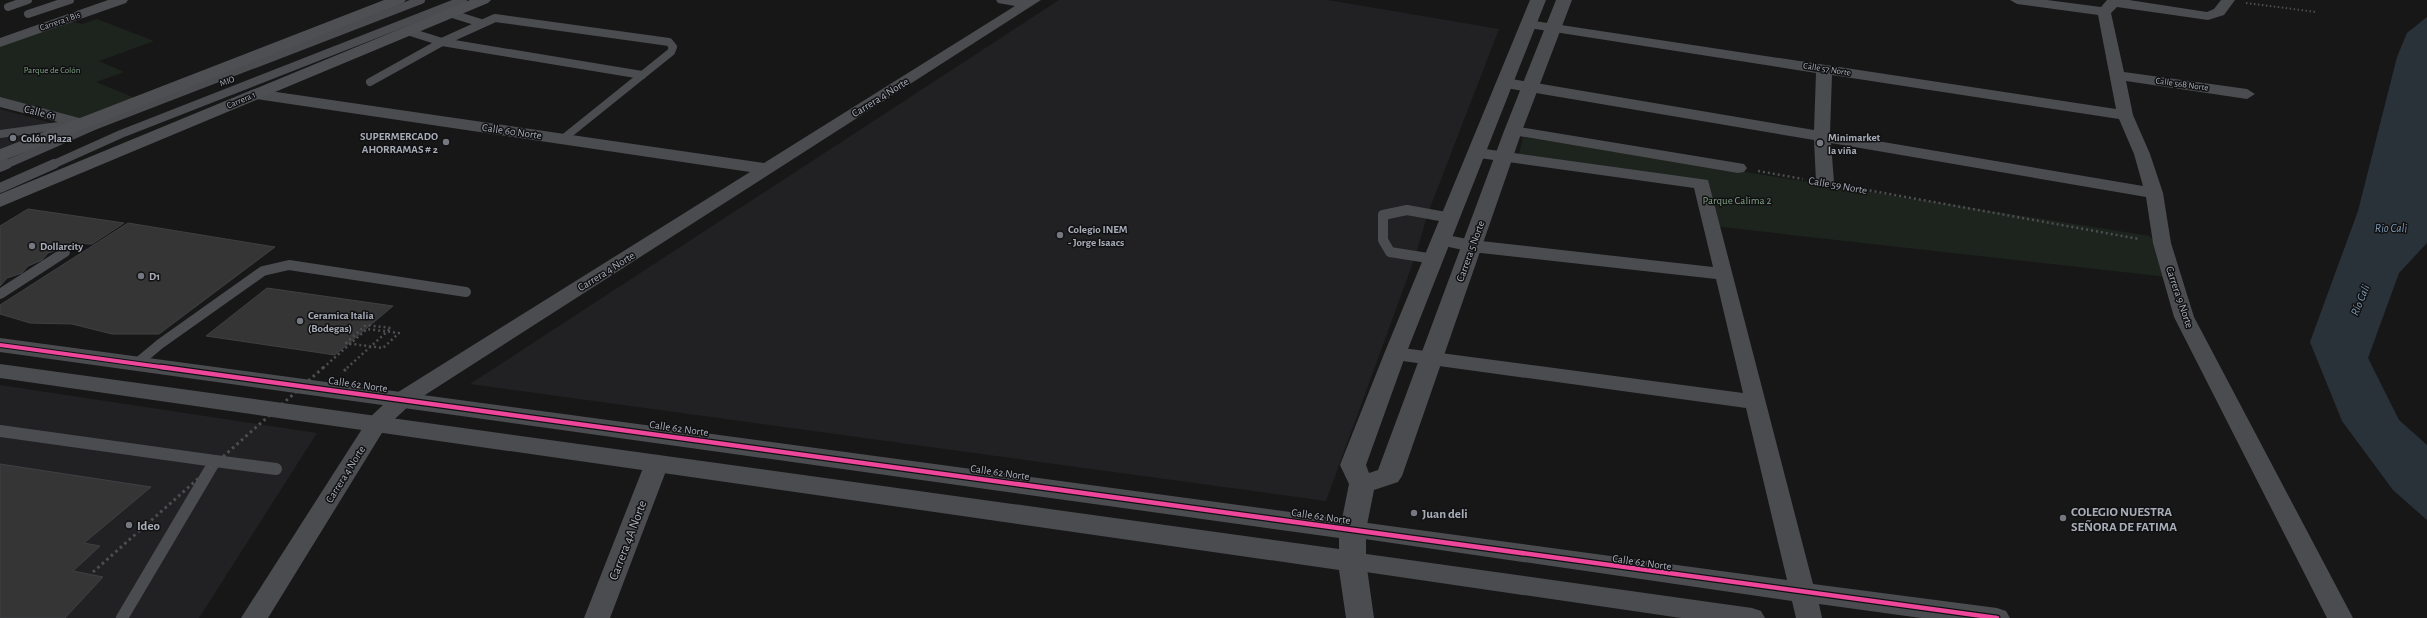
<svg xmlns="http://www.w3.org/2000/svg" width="2427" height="618" font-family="'Alegreya Sans',sans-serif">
	<rect width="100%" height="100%" fill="#171717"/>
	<!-- built -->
	<g fill="#212123">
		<polygon points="1059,0 1328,0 1499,29 1428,213 1415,257 1326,501 470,384"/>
		<polygon points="0,109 59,125 0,149"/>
		<polygon points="0,385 317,433 199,618 0,618"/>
	</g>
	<!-- green -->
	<g fill="#1d241e">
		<polygon points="97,19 154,41 99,61 124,72 96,82 140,100 81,123 0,102 0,43 64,20 82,24"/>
		<polygon points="1523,137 2150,236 2164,255 2167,277 1712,226 1702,184 1518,159"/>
	</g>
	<!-- water -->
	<polygon fill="#2a3239" points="2427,17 2427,243 2399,273 2368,358 2399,420 2427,445 2427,520 2393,490 2342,421 2310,342 2358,211 2397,57 2407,33"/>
	<!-- building -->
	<g fill="#353536" stroke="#3f4043">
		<polygon points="28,209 124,223 92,244 65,243 63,248 48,253 42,260 28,266 22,273 7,278 0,286 0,226"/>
		<polygon points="128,223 275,247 159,334 112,334 72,324 30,323 0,314 0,305"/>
		<polygon points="267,288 393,306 335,355 206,336"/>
		<polygon points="0,464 151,487 84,543 100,546 73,571 103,577 65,618 0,618"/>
	</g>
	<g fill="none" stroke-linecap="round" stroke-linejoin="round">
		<!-- path-far2 -->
		<polyline stroke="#4d4e52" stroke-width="2" stroke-dasharray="1.5 2.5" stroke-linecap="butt" points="2246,3 2316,12"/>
		<!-- path-far1 -->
		<g stroke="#4d4e52" stroke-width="2.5" stroke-dasharray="2 3" stroke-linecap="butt">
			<polyline points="1758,171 1803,179"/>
			<polyline points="1845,186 2139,239"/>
			<polyline points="347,368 391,328 366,325 346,343 360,345"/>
		</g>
		<!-- path -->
		<polyline stroke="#4d4e52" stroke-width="3" stroke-dasharray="2.5 3.5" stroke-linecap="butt" points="344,371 348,367"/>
		<!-- service-far2 -->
		<g stroke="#4b4c50" stroke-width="8">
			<polyline points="8,7 28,0"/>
			<polyline points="449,13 481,23"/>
			<polyline points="28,14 70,0"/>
			<polyline points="407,31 442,42 642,75"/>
			<polyline points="370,82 442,42 495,18 669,42 673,47 671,52 564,138"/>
			<polyline points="0,134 73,124"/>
			<polyline points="5,165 94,126 421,0"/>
			<polyline points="52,165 121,134 463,0"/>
		</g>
		<!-- service-far1 -->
		<g stroke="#4b4c50" stroke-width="10">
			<polyline points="0,167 7,164"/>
			<polyline points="0,188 54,164"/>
			<polyline points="1434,259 1390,252 1383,240 1383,215 1407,210 1451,218"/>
			<polyline points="0,294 65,252"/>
			<polyline points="136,364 160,344 263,271 289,265 466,292"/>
		</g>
		<!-- service -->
		<g stroke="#4b4c50" stroke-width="12">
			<polyline points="0,431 215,461 122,618"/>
			<polyline points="215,461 276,469"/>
		</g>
		<!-- minor -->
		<g fill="#4b4c50" fill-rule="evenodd">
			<polygon points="108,0 128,0 126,3 0,47 0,38"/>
			<polygon points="996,0 1041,0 411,404 385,428 268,618 241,618 369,418 395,394 750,172 256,99 248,94 250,91 256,89 764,163 1015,6 998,3"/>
			<path d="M2010 0H2047L2101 7 2107 0H2129L2207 12 2214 9 2221 0H2235L2224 15 2208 20 2117 7 2111 13 2124 72 2247 89 2255 94 2247 99 2126 81 2133 115 2150 154 2163 193 2171 243 2194 317 2353 618H2327L2174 317 2153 243 2146 197 1831 143 1834 182 1831 186H1819L1816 182 1814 140 1506 88 1498 83 1506 78 1814 130 1816 73 1523 27 1521 24 1523 21 1528 20 2116 109 2098 15 2017 4ZM1832 75 2119 119 2134 154 2143 186 1830 133Z"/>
			<polygon points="0,97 87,120 89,123 87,126 81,128 0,107"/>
			<polygon points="1513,126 1738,163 1744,164 1747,168 1744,172 1738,173 1507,134 1505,131 1507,128"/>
			<polygon points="1478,148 1708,180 1813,584 1997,608 2006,611 2010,618 1921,618 1819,604 1822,618 1796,618 1792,601 1344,536 1341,530 1344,524 1353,521 1787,580 1746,408 1388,359 1385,354 1388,349 1395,347 1743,393 1716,279 1472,252 1435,244 1433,240 1435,236 1442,234 1472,240 1713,267 1694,188 1472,157 1470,153 1472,149"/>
			<polygon points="657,455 665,457 669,463 610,618 584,618 645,463 649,457"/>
			<polygon points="1352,552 1752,608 1761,611 1765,618 1681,618 1352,570 1343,568 1340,561 1343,554"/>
		</g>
		<!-- tertiary -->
		<polygon fill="#4b4c50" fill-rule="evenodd" points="1530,0 1546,0 1406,354 1366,465 1369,473 1378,470 1504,131 1556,0 1572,0 1522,131 1402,476 1398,482 1374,490 1366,530 1366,561 1374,618 1346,618 1339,570 0,378 0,364 1339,549 1339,538 0,352 0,338 1342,519 1349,484 1340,465 1384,354"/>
		<!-- primary -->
		<g fill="#4d4f52" fill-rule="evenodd">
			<polygon points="384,0 406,0 403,3 0,162 0,149"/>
			<polygon points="470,0 491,0 488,3 0,207 0,194"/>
		</g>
		<!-- path-bridge-far1 -->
		<polyline stroke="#4d4e52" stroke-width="2.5" stroke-dasharray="2 3" stroke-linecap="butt" points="323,368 367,329 399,333 383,348 360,345"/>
		<!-- path-bridge -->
		<polyline stroke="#4d4e52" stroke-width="3" stroke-dasharray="2.5 3.5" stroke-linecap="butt" points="93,572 324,367"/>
		<!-- cycleway-far1 casing -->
		<g stroke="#111113" stroke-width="6">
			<polyline id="cycleway-far1" points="0,345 168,368"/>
		</g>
		<!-- cycleway casing -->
		<g stroke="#111113" stroke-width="7">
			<polyline id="cycleway" points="161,367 1997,618"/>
		</g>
		<!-- cycleway-far1 -->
		<use href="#cycleway-far1" stroke="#ed469a" stroke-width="4"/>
		<!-- cycleway -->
		<use href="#cycleway" stroke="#ed469a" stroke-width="4.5"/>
	</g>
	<!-- markers -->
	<g fill="#757880" stroke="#111113" stroke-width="1.5">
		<circle cx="13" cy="138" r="4"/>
		<circle cx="446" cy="142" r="4"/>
		<circle cx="1820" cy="143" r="4"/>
		<circle cx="1060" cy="235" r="4"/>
		<circle cx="32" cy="246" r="4"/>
		<circle cx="141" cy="276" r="4"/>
		<circle cx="300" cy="321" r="4"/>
		<circle cx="1414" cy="513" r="4"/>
		<circle cx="2063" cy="518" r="4"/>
		<circle cx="129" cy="525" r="4"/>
	</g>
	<g text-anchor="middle" stroke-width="3" stroke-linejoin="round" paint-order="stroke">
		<!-- far-street labels -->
		<g font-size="9" fill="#a8adb8" stroke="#111113">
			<text transform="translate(60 21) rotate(-19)" y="3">Carrera 1 Bis</text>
			<text transform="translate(1827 69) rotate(9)" y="3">Calle 57 Norte</text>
			<text transform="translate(227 81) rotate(-21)" y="3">MIO</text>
			<text transform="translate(2182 84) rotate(8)" y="3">Calle 56B Norte</text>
			<text transform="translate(241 100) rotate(-23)" y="3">Carrera 1</text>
		</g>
		<!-- far-park labels -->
		<g font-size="9" fill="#7fa381" stroke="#111113">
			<text x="52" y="73">Parque de Colón</text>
		</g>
		<!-- street labels -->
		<g font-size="11" fill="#a8adb8" stroke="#111113">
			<text transform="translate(880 97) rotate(-32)" y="4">Carrera 4 Norte</text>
			<text transform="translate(40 112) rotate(14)" y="4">Calle 61</text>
			<text transform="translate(512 131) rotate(8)" y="4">Calle 60 Norte</text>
			<text transform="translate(1838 185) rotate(10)" y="4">Calle 59 Norte</text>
			<text transform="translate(1470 251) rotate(-70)" y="4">Carrera 5 Norte</text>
			<text transform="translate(606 271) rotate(-32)" y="4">Carrera 4 Norte</text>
			<text transform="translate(2180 297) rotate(71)" y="4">Carrera 9 Norte</text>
			<text transform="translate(358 384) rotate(8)" y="4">Calle 62 Norte</text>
			<text transform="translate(679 428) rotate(8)" y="4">Calle 62 Norte</text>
			<text transform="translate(1000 472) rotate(8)" y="4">Calle 62 Norte</text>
			<text transform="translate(345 474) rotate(-58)" y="4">Carrera 4 Norte</text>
			<text transform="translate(1321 516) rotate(8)" y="4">Calle 62 Norte</text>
			<text transform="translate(1642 562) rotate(8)" y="4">Calle 62 Norte</text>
		</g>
		<!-- poi labels -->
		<g font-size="11" font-weight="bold" fill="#a8adb8" stroke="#111113" text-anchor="start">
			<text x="438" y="140" text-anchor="end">SUPERMERCADO<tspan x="438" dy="13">AHORRAMAS # 2</tspan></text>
			<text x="1828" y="141">Minimarket<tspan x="1828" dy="13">la viña</tspan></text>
			<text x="21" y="142">Colón Plaza</text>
			<text x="1068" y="233">Colegio INEM<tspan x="1068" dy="13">- Jorge Isaacs</tspan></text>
			<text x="40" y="250">Dollarcity</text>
			<text x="149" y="280">D1</text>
			<text x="308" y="319">Ceramica Italia<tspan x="308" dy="13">(Bodegas)</tspan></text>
		</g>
		<!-- park labels -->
		<g font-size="11" fill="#7fa381" stroke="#111113">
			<text x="1737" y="204">Parque Calima 2</text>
		</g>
		<!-- water labels -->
		<g font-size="12" font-style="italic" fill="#7f9bb3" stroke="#111113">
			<text x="2391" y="232">Rio Cali</text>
			<text transform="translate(2360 300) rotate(-67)" y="4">Río Cali</text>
		</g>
		<!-- near-poi labels -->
		<g font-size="13" font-weight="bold" fill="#a8adb8" stroke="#111113" text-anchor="start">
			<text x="2071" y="516">COLEGIO NUESTRA<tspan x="2071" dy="15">SEÑORA DE FATIMA</tspan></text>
			<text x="1422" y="518">Juan deli</text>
			<text x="137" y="530">Ideo</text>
		</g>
		<!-- near-street labels -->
		<g font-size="13" fill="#a8adb8" stroke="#111113">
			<text transform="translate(627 540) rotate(-69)" y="5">Carrera 4A Norte</text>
		</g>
	</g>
</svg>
